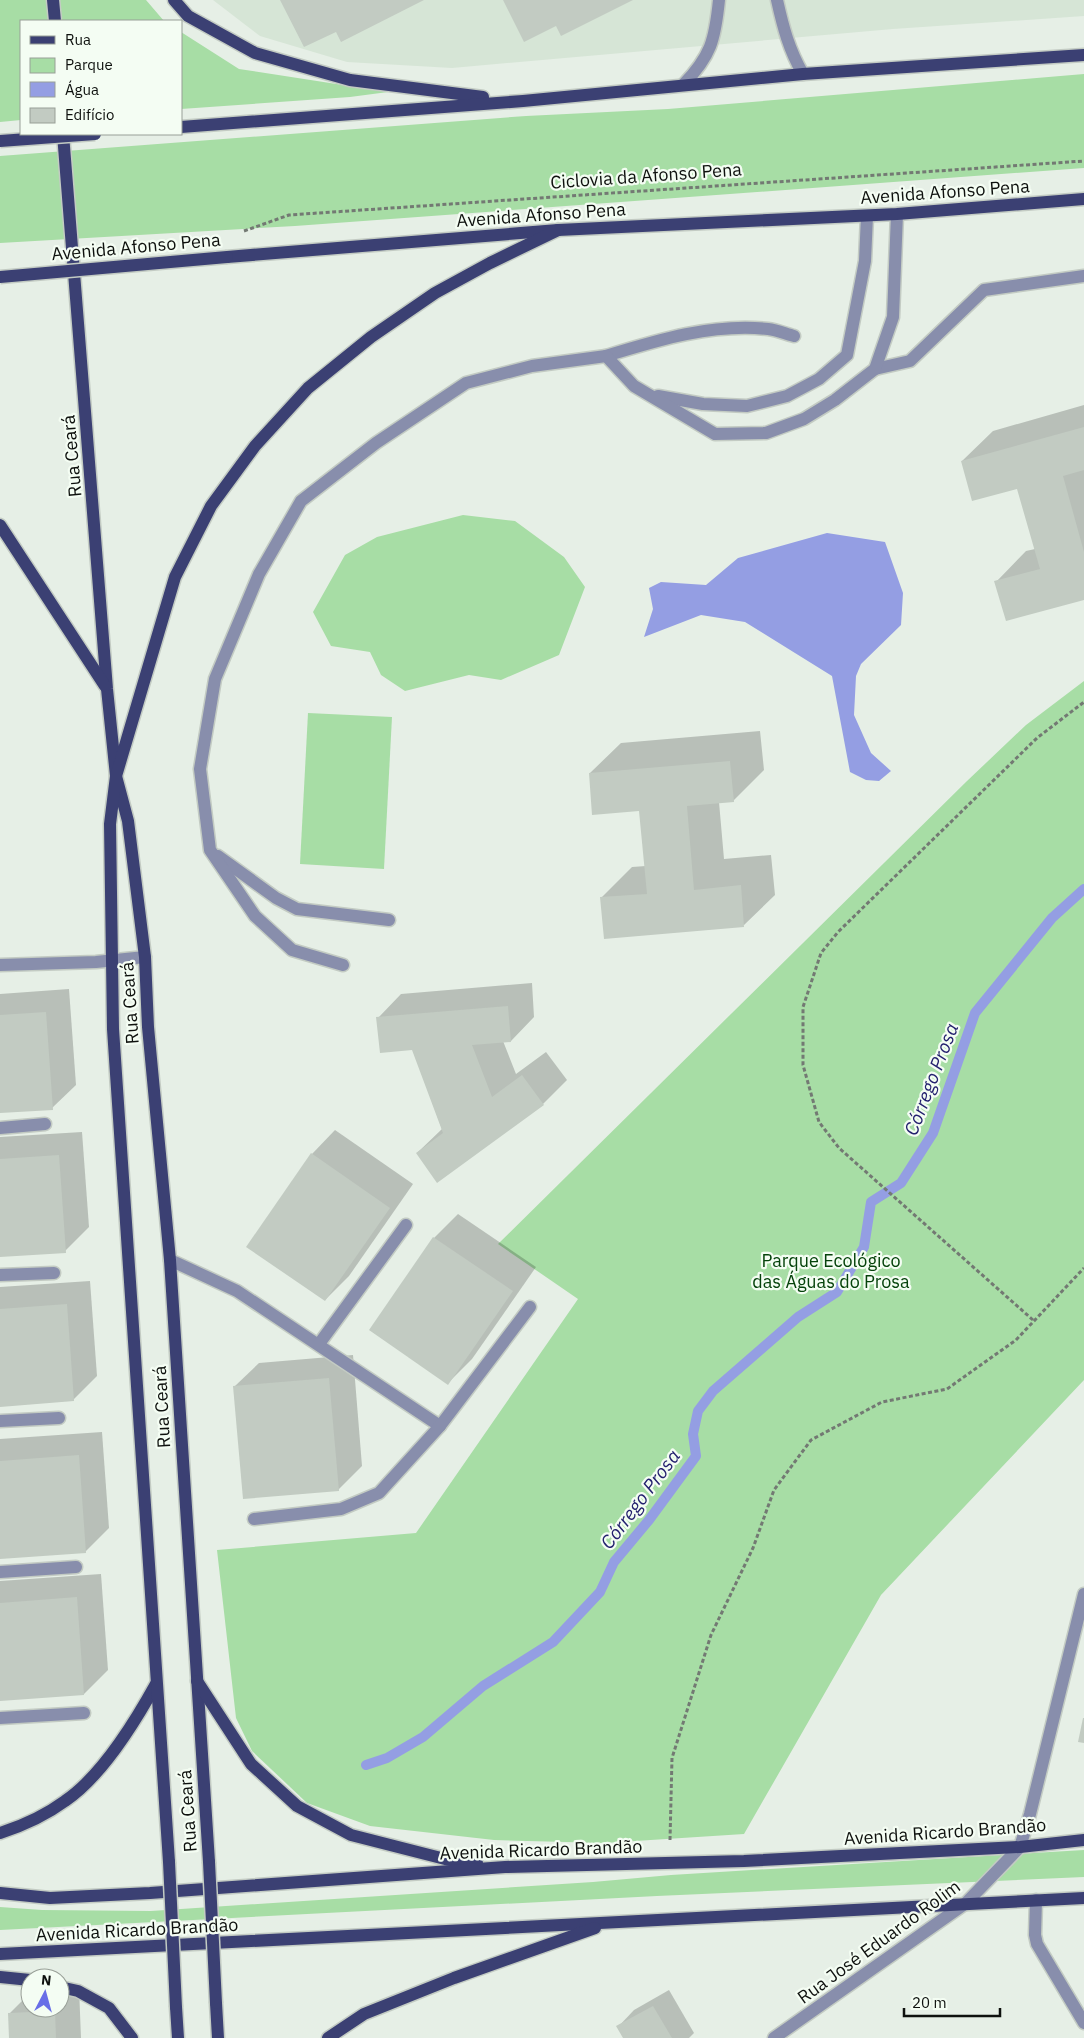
<svg xmlns="http://www.w3.org/2000/svg" width="1084" height="2038" font-family="'IBM Plex Sans',sans-serif">
	<rect width="100%" height="100%" fill="#e6efe6"/>
	<!-- built -->
	<polygon fill="#d6e5d6" points="213,0 1084,0 1084,16 893,29 452,68 347,62 260,36"/>
	<!-- green -->
	<g fill="#a7dda5">
		<polygon points="0,0 146,0 164,21 21,21 21,120 0,122"/>
		<polygon points="181,32 239,69 388,92 350,97 181,109"/>
		<polygon points="1084,74 1084,168 295,226 0,243 0,156 526,116 668,109"/>
		<polygon points="463,515 515,521 564,557 585,587 559,655 501,680 469,675 405,691 381,675 370,652 331,646 313,612 345,555 377,537"/>
		<polygon points="1084,681 1084,1380 881,1595 744,1834 604,1843 494,1840 370,1826 307,1803 252,1751 236,1718 217,1550 416,1533 578,1299 498,1244 967,781 1026,725"/>
		<polygon points="308,713 392,717 384,869 300,864"/>
		<polygon points="1084,1850 1084,1877 657,1896 0,1930 0,1907 42,1910 151,1911 593,1882 671,1875"/>
	</g>
	<!-- water -->
	<polygon fill="#949ee3" points="827,533 885,542 903,593 901,625 861,664 856,676 854,715 871,753 891,771 879,781 866,780 850,772 832,676 745,622 701,615 644,637 653,609 649,588 661,582 706,585 738,558"/>
	<!-- shadow -->
	<g fill="#0003">
		<polygon points="1084,405 1084,599 996,582 1026,551 1035,549 1018,487 962,461 993,431"/>
		<polygon points="760,731 764,770 733,801 719,802 724,859 771,855 775,895 744,925 601,898 632,867 646,866 641,809 590,773 621,743"/>
		<polygon points="532,983 534,1017 511,1041 503,1041 516,1074 546,1052 567,1080 543,1104 438,1181 417,1153 442,1129 413,1049 378,1018 401,994"/>
		<polygon points="69,989 76,1085 52,1108 0,1112 0,994"/>
		<polygon points="335,1130 413,1184 349,1276 325,1300 312,1154"/>
		<polygon points="82,1132 89,1227 65,1251 0,1256 0,1137"/>
		<polygon points="458,1214 536,1267 472,1359 448,1383 370,1330 434,1238"/>
		<polygon points="90,1281 97,1376 73,1400 0,1405 0,1287"/>
		<polygon points="353,1355 362,1466 338,1490 235,1386 259,1363"/>
		<polygon points="102,1432 109,1528 85,1552 0,1558 0,1439"/>
		<polygon points="101,1574 108,1670 84,1694 0,1700 0,1581"/>
		<polygon points="79,1987 81,2038 11,2038 10,2013 30,1993 30,2008 60,2008 60,1988"/>
		<polygon points="669,1990 694,2033 689,2038 624,2038 618,2027 634,2010"/>
	</g>
	<g fill="none" stroke-linecap="round" stroke-linejoin="round">
		<!-- stream -->
		<polyline stroke="#949ee3" stroke-width="10" points="366,1765 387,1758 423,1737 483,1686 553,1642 600,1592 614,1562 649,1520 696,1456 693,1434 698,1411 713,1391 798,1317 837,1292 864,1247 871,1202 901,1183 933,1133 975,1013 1052,918 1084,889"/>
	</g>
	<!-- building -->
	<g fill="#c2cbc2">
		<polygon points="280,0 424,0 341,42 336,32 304,47"/>
		<polygon points="503,0 633,0 561,36 556,26 524,42"/>
		<polygon points="1084,427 1084,470 1063,476 1084,552 1084,600 1006,621 994,581 1040,569 1017,489 972,501 961,461"/>
		<polygon points="730,761 734,802 687,806 694,890 741,885 744,927 604,939 600,897 647,894 639,811 592,815 589,773"/>
		<polygon points="508,1006 511,1042 472,1045 492,1097 522,1075 544,1105 437,1183 416,1153 443,1133 412,1050 380,1053 376,1017"/>
		<polygon points="46,1012 53,1110 0,1113 0,1015"/>
		<polygon points="311,1153 390,1208 325,1301 246,1247"/>
		<polygon points="59,1155 66,1253 0,1257 0,1159"/>
		<polygon points="433,1237 513,1291 448,1385 369,1330"/>
		<polygon points="67,1304 74,1401 0,1407 0,1309"/>
		<polygon points="329,1378 339,1491 243,1499 233,1386"/>
		<polygon points="79,1455 86,1553 0,1559 0,1461"/>
		<polygon points="77,1597 84,1695 0,1701 0,1603"/>
		<polygon points="1083,1718 1084,1718 1084,1743 1078,1742"/>
		<polygon points="653,2006 672,2038 623,2038 616,2026"/>
		<polygon points="55,2011 56,2038 9,2038 8,2013"/>
	</g>
	<g fill="none" stroke-linecap="round" stroke-linejoin="round">
		<!-- minor casing -->
		<g stroke="#c3cbc3" stroke-width="15">
			<g id="minor">
				<path d="M777 0C783 27 789 50 803 74"/>
				<path d="M683 85C711 56 715 40 719 0"/>
				<path d="M606 356C658 340 713 323 768 329 777 330 786 334 794 336"/>
				<polyline points="875,369 910,361 984,290 1084,276"/>
				<polyline points="658,396 703,404 747,406 787,396 819,379 847,355 865,261 867,216"/>
				<polyline points="218,856 276,898 297,909 389,920"/>
				<polyline points="0,965 96,962 145,957"/>
				<polyline points="343,965 292,950 255,916 210,850 200,769 215,679 259,574 301,501 376,443 466,383 532,366 606,356 634,386 715,434 766,433 804,419 835,400 875,369 893,317 897,214"/>
				<polyline points="0,1128 45,1124"/>
				<polyline points="170,1260 237,1291 440,1426"/>
				<polyline points="0,1275 54,1273"/>
				<polyline points="319,1344 406,1225"/>
				<polyline points="0,1421 59,1418"/>
				<polyline points="254,1519 341,1509 379,1493 440,1426 530,1307"/>
				<polyline points="0,1572 76,1567"/>
				<polyline points="0,1718 84,1713"/>
				<polyline points="1036,1900 1035,1935 1037,1944 1084,2023"/>
				<polyline points="774,2038 966,1903 1020,1847 1030,1814 1084,1594"/>
			</g>
		</g>
		<!-- major casing -->
		<g stroke="#c3cbc3" stroke-width="15">
			<g id="major">
				<polyline points="53,0 55,21"/>
				<polyline points="174,0 188,16 255,53 350,80 483,97"/>
				<polyline points="181,127 523,101 803,74 1084,55"/>
				<polyline points="63,134 107,689 116,776 128,821 145,957 148,1027 170,1260 209,1862"/>
				<polyline points="227,257 558,230 897,214 1084,199"/>
				<polyline points="0,525 105,686"/>
				<polyline points="197,1681 251,1764 297,1806 351,1835 445,1859 477,1863"/>
				<path d="M0 1833C22 1826 46 1815 65 1801 102 1776 135 1722 156 1684"/>
				<polyline points="169,1862 113,1029 110,824 116,776 175,577 211,506 255,446 308,388 371,337 435,293 490,263 558,230"/>
				<polyline points="0,1893 50,1898 150,1893 505,1867 744,1861 1020,1847 1084,1840"/>
				<polyline points="0,1954 1084,1898"/>
				<polyline points="0,1977 30,1980"/>
				<polyline points="60,1987 78,1991 109,2008 132,2038"/>
				<polyline points="216,2003 218,2038"/>
				<polyline points="176,2007 178,2038"/>
				<polyline points="328,2038 364,2014 454,1978 595,1928"/>
			</g>
		</g>
		<!-- path -->
		<g stroke="#737973" stroke-width="3" stroke-dasharray="4 2.5" stroke-linecap="butt">
			<polyline points="244,231 289,215 1084,161"/>
			<polyline points="1033,1320 839,1148 819,1122 803,1065 803,1007 821,953 838,932 1037,738 1084,702"/>
			<polyline points="670,1840 672,1758 711,1635 753,1548 774,1490 811,1440 882,1402 947,1389 1016,1340 1084,1268"/>
		</g>
		<!-- minor -->
		<use href="#minor" stroke="#888eac" stroke-width="12"/>
		<!-- major -->
		<use href="#major" stroke="#3b4073" stroke-width="12"/>
		<!-- major-bridge casing -->
		<g stroke="#c3cbc3" stroke-width="15" stroke-linecap="butt">
			<g id="major-bridge">
				<polyline points="0,141 95,134"/>
				<polyline points="0,277 227,257"/>
				<polyline points="169,1862 176,2007"/>
				<polyline points="209,1862 216,2003"/>
			</g>
		</g>
		<!-- major-bridge -->
		<use href="#major-bridge" stroke="#3b4073" stroke-width="12"/>
	</g>
	<g text-anchor="middle" stroke-width="4.5" stroke-linejoin="round" paint-order="stroke">
		<!-- street labels -->
		<g font-size="18" fill="#0e110e" stroke="#f4fdf3">
			<text transform="translate(646 176) rotate(-4)" y="6">Ciclovia da Afonso Pena</text>
			<text transform="translate(945 192) rotate(-4)" y="6">Avenida Afonso Pena</text>
			<text transform="translate(541 215) rotate(-4)" y="6">Avenida Afonso Pena</text>
			<text transform="translate(136 247) rotate(-5)" y="6">Avenida Afonso Pena</text>
			<text transform="translate(72 456) rotate(-95)" y="6">Rua Ceará</text>
			<text transform="translate(130 1003) rotate(-94)" y="6">Rua Ceará</text>
			<text transform="translate(162 1407) rotate(-93)" y="6">Rua Ceará</text>
			<text transform="translate(188 1811) rotate(-94)" y="6">Rua Ceará</text>
			<text transform="translate(945 1832) rotate(-4)" y="6">Avenida Ricardo Brandão</text>
			<text transform="translate(541 1850) rotate(-2)" y="6">Avenida Ricardo Brandão</text>
			<text transform="translate(137 1930) rotate(-3)" y="6">Avenida Ricardo Brandão</text>
			<text transform="translate(879 1942) rotate(-36)" y="6">Rua José Eduardo Rolim</text>
		</g>
		<!-- park labels -->
		<g font-size="18" fill="#05430b" stroke="#f4fdf3">
			<text x="831" y="1267">Parque Ecológico<tspan x="831" dy="21">das Águas do Prosa</tspan></text>
		</g>
		<!-- water labels -->
		<g font-size="19" font-style="italic" fill="#24216f" stroke="#f4fdf3">
			<text transform="translate(931 1079) rotate(-69)" y="7">Córrego Prosa</text>
			<text transform="translate(640 1499) rotate(-53)" y="7">Córrego Prosa</text>
		</g>
	</g>
	<!-- legend -->
	<rect x="20" y="20" width="162" height="115" fill="#f4fdf3" stroke="#989f97"/>
	<rect x="30" y="36" width="25" height="8" fill="#3b4073" stroke="#989f97"/>
	<text x="65" y="45" font-size="15" fill="#0e110e">Rua</text>
	<rect x="30" y="58" width="25" height="15" fill="#a7dda5" stroke="#989f97"/>
	<text x="65" y="70" font-size="15" fill="#0e110e">Parque</text>
	<rect x="30" y="82" width="25" height="15" fill="#949ee3" stroke="#989f97"/>
	<text x="65" y="95" font-size="15" fill="#0e110e">Água</text>
	<rect x="30" y="108" width="25" height="15" fill="#c2cbc2" stroke="#989f97"/>
	<text x="65" y="120" font-size="15" fill="#0e110e">Edifício</text>
	<!-- north arrow -->
	<g transform="translate(45 1993) rotate(6)"><circle r="24" fill="#f4fdf3" stroke="#989f97"/>
	<path d="M0-4L9 19L0 12L-9 19Z" fill="#686ee7"/>
	<text y="-8" font-size="14" font-weight="bold" text-anchor="middle" fill="#0e110e">N</text>
	</g>
	<!-- scale -->
	<path d="M904 2008v8h96v-8" fill="none" stroke="#0e110e" stroke-width="2.5"/>
	<text x="912" y="2008" font-size="15" fill="#0e110e" stroke="#f4fdf3" stroke-width="4" paint-order="stroke">20 m</text>
</svg>
